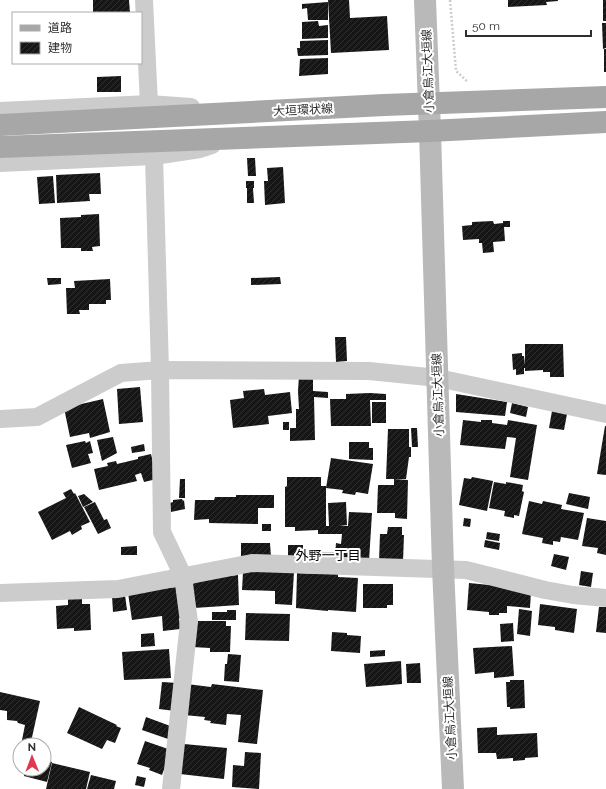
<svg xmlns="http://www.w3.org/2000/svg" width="606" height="789" font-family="Raleway,'Noto Sans JP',sans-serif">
	<defs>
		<pattern id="building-hatch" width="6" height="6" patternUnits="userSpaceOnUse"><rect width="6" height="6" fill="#161616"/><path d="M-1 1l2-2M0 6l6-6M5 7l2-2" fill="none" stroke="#303030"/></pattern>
	</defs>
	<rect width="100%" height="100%" fill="#fff"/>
	<!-- building -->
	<g fill="url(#building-hatch)">
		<polygon points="93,0 129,0 130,13 93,13"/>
		<polygon points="328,0 349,0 350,18 387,16 389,50 331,53"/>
		<polygon points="508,0 558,0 558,1 546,2 547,5 508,7"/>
		<rect x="603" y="0" width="3" height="21"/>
		<polygon points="328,2 328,20 308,20 307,8 302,9 302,4"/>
		<polygon points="318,21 319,26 328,25 328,38 302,39 302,22"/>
		<polygon points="602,23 606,23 606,48 603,49"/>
		<polygon points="328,40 328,55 298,56 297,48 300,48 300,41"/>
		<rect x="604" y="49" width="2" height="23"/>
		<polygon points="328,58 328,74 299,76 300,59"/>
		<polygon points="121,76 121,92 97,92 97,77"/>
		<polygon points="247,158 255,158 256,176 248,176"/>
		<polygon points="283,167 285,203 265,205 264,181 268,181 267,168"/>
		<polygon points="100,173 101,194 89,194 90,201 57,203 56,175"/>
		<polygon points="53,176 55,203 39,204 37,177"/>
		<rect x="246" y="181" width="8" height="7"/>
		<polygon points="247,188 253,188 254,203 247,203"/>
		<polygon points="99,214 100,246 92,247 93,251 81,251 81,248 61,248 60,218 81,217 81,215"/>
		<polygon points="493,221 494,224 503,223 503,221 510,221 510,227 504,227 505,241 493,242 494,252 483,253 482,243 479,243 479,239 463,240 462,226 472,225 472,222"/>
		<polygon points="280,277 281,284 251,285 251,278"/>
		<polygon points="47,278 61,278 61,284 48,285"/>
		<polygon points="110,279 111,300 106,300 106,304 89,304 89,310 79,310 80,314 67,314 66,288 75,288 74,281"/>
		<polygon points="335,337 346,337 347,361 336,362"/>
		<polygon points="525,344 563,344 564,377 550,377 550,372 543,372 543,370 525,371 525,368 524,368 524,374 516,375 516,369 513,370 512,354 522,353 522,356 524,356 525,365"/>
		<polygon points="313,374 313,391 328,392 328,398 314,397 315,440 290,441 290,428 296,428 296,409 299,409 298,391 299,375"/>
		<polygon points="140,387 143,422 119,424 117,389"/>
		<polygon points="264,389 265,395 290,392 292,413 268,416 269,424 233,428 230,400 244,398 243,391"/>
		<polygon points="370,393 386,394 386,400 370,400 371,426 331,426 330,399 346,399 346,394"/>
		<polygon points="456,394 507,402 505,416 456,412"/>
		<polygon points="103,399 110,432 90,438 89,433 70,437 64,408"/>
		<rect x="372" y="402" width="14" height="21"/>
		<polygon points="512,403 528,407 526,417 510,413"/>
		<polygon points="552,411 567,414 564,430 549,428"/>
		<polygon points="463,420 481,422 481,420 492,420 492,423 507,425 508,420 537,425 528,480 510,477 516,438 507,437 505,449 460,445"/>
		<rect x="283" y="422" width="6" height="8"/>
		<polygon points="605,426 606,426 606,475 597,474"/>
		<polygon points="411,428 417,428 418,447 412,447"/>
		<polygon points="388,429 409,429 409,447 411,447 411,457 409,457 406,479 386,479"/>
		<polygon points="113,437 117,453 102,461 97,440"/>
		<polygon points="85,441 86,443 90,441 93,453 88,454 91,463 72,468 66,445"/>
		<polygon points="349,442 369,442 369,448 373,448 373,460 349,459"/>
		<polygon points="144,444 145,451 132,453 131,447"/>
		<polygon points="151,454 157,479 144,482 141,473 135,475 137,481 99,490 94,469 108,466 107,463 116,461 117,464 138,459 138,457"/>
		<polygon points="331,458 373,464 368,494 356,492 355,495 342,493 343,490 326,488"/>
		<polygon points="287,477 321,477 321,486 326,486 326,526 329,526 328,503 346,502 347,525 339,525 348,526 349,512 372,513 369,561 341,560 341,556 335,555 336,543 341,544 342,534 318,534 318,530 295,531 295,527 285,527 285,487 287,486"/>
		<polygon points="472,477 493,481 487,511 459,505 464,478 471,479"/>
		<polygon points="180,479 185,479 185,498 179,498"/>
		<polygon points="394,479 408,480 407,519 395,518 395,513 377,513 378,485 394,485"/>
		<polygon points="494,482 506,484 506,482 523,485 522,491 524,492 519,516 514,515 514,518 504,516 505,511 489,508"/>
		<polygon points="71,489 74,494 75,493 90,522 81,526 82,529 72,535 70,531 52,540 38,512 66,498 63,493"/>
		<polygon points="569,493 590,497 588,509 566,504"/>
		<polygon points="84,494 93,502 83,507 78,496"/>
		<polygon points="236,495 274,495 274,508 258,508 258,524 209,523 209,519 194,520 195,500 214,500 215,497 236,497"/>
		<polygon points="182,499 183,501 184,500 185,509 171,512 170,503 173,502 173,500"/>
		<polygon points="529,501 542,504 543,501 562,505 561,509 584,513 578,540 561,537 560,542 553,541 553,545 542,543 543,538 522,534"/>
		<polygon points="95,502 104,520 107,519 111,528 98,534 84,507"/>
		<polygon points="464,518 471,519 470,527 463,526"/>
		<polygon points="587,518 606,521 606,555 597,553 598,548 582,546"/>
		<rect x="262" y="524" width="9" height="7"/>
		<polygon points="388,527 402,527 402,535 404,535 403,562 379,561 380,534 387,534"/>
		<polygon points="487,532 500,534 499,541 486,539"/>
		<polygon points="485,540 500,543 499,550 484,547"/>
		<polygon points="241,543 270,543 271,557 241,557"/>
		<rect x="288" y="545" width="15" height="14"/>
		<polygon points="137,546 137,555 121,555 121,547"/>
		<polygon points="320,552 334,552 334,560 320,559"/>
		<polygon points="554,554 569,557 566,570 551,566"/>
		<polygon points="251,570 294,572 292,605 275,604 275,591 242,590 243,572"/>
		<polygon points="319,570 338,571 338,577 358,578 356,612 328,610 328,611 296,608 297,573 318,574"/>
		<polygon points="581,571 593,573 591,587 579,585"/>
		<polygon points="238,575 239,605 194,608 192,584 209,578"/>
		<polygon points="469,583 510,587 510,590 531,592 530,608 507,606 507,613 499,613 499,615 489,615 489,612 467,610"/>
		<polygon points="363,584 393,584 393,605 387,605 387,608 363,608"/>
		<polygon points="177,587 181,618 179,618 180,629 163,631 162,616 132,620 128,593"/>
		<polygon points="125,595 127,610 113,612 112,596"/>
		<polygon points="82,597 82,604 90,604 91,630 74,631 74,628 57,629 56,606 68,605 68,598"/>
		<polygon points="540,604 577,609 574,633 555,630 555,627 538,625"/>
		<polygon points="599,607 606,607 606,633 596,632"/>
		<polygon points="519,609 532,611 530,636 517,634"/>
		<polygon points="227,610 236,610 236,620 212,620 212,612 227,612"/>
		<polygon points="246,613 290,614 289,641 245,640"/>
		<polygon points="193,621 226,621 226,626 231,626 230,652 210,652 210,648 192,647"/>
		<polygon points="513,623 514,641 501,642 500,624"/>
		<polygon points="332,632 347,633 347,635 361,636 360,653 331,651"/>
		<polygon points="154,633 155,646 141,647 141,634"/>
		<polygon points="512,646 514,676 494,678 494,672 475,674 473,648"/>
		<polygon points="169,649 171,678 124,680 122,652"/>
		<polygon points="385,650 385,656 370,657 370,651"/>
		<polygon points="228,654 241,655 239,682 224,681 225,664 227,664"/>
		<polygon points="401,661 402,684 366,687 364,664"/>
		<polygon points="420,663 421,683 407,683 406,664"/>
		<polygon points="510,680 524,680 525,708 510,709 510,707 507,707 506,682 510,682"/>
		<polygon points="162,682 178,683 175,711 159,709"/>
		<polygon points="187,684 211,687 212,684 263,690 257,744 238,742 241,715 227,714 226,725 210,723 211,721 204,720 205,717 184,715"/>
		<polygon points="0,692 40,701 31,742 22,740 25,725 18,723 17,721 7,720 7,711 0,710"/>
		<polygon points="79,707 117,725 116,726 121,728 115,743 107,740 102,749 67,733"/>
		<polygon points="146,717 173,727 171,740 142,730"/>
		<polygon points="497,727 497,735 537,733 538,757 525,758 525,760 513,761 513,758 497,759 496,753 478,753 477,728"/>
		<polygon points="145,741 171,750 162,775 149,770 150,768 137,764"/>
		<polygon points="184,744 227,748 224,779 180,774"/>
		<polygon points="245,752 261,753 259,789 232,787 233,765 244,766"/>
		<polygon points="44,760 52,762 47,782 24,776 26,769 44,769"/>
		<polygon points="52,763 90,772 86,789 46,789"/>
		<polygon points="91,775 116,781 114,789 87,789"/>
		<polygon points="137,776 146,778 144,787 135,785"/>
	</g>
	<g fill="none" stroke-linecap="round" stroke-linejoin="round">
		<!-- path -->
		<polyline stroke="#ccc" stroke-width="2.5" stroke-dasharray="2 2" stroke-linecap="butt" points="450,0 456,71 468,82"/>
		<!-- street -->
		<g stroke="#ccc" stroke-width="18">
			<polyline points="144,0 149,104"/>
			<polyline points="0,111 149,104 191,107"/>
			<polyline points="154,156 160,370 162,532 183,576 189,622 171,789"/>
			<polyline points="0,163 154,156 200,149 212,145"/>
			<polyline points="0,419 37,417 121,373 160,370 369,371 438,378 606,414"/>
			<polyline points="0,593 118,589 252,563 466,570 545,590 573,595 606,598"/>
		</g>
		<!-- secondary -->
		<polyline stroke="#b9b9b9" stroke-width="22" points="425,0 430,131 443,568 453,789"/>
		<!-- primary -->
		<g stroke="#a7a7a7" stroke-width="22">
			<polyline points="0,125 384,105 606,97"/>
			<polyline points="0,147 430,131 606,122"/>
		</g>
	</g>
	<g text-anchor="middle" stroke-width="4" stroke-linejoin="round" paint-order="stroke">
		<!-- street labels -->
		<g font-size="12" fill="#2f2f2f" stroke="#fff">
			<text transform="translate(428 71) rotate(-92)" y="4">小倉烏江大垣線</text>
			<text transform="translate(303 110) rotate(-3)" y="4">大垣環状線</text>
			<text transform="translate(438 395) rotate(-92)" y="4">小倉烏江大垣線</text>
			<text transform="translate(450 718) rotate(-93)" y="4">小倉烏江大垣線</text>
		</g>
		<!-- neighbourhood labels -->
		<g font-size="13" fill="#000" stroke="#fff">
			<text x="328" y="560">外野一丁目</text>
		</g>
	</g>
	<!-- legend -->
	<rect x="12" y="12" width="130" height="52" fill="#ffffff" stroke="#acacac"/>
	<rect x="20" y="25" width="20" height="6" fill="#a7a7a7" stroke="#acacac"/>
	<text x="48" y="32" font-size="12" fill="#2f2f2f">道路</text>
	<rect x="20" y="42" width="20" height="12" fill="url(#building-hatch)" stroke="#acacac"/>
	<text x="48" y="52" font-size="12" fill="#2f2f2f">建物</text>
	<!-- north arrow -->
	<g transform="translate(32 757) rotate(359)"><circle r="19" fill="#ffffff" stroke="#acacac"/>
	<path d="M0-3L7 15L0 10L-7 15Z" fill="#df3851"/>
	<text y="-6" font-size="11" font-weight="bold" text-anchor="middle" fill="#2f2f2f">N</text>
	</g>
	<!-- scale -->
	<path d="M466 30v6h125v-6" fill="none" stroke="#2f2f2f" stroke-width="2"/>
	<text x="472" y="30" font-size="12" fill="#2f2f2f" stroke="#ffffff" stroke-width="3" paint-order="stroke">50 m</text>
</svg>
